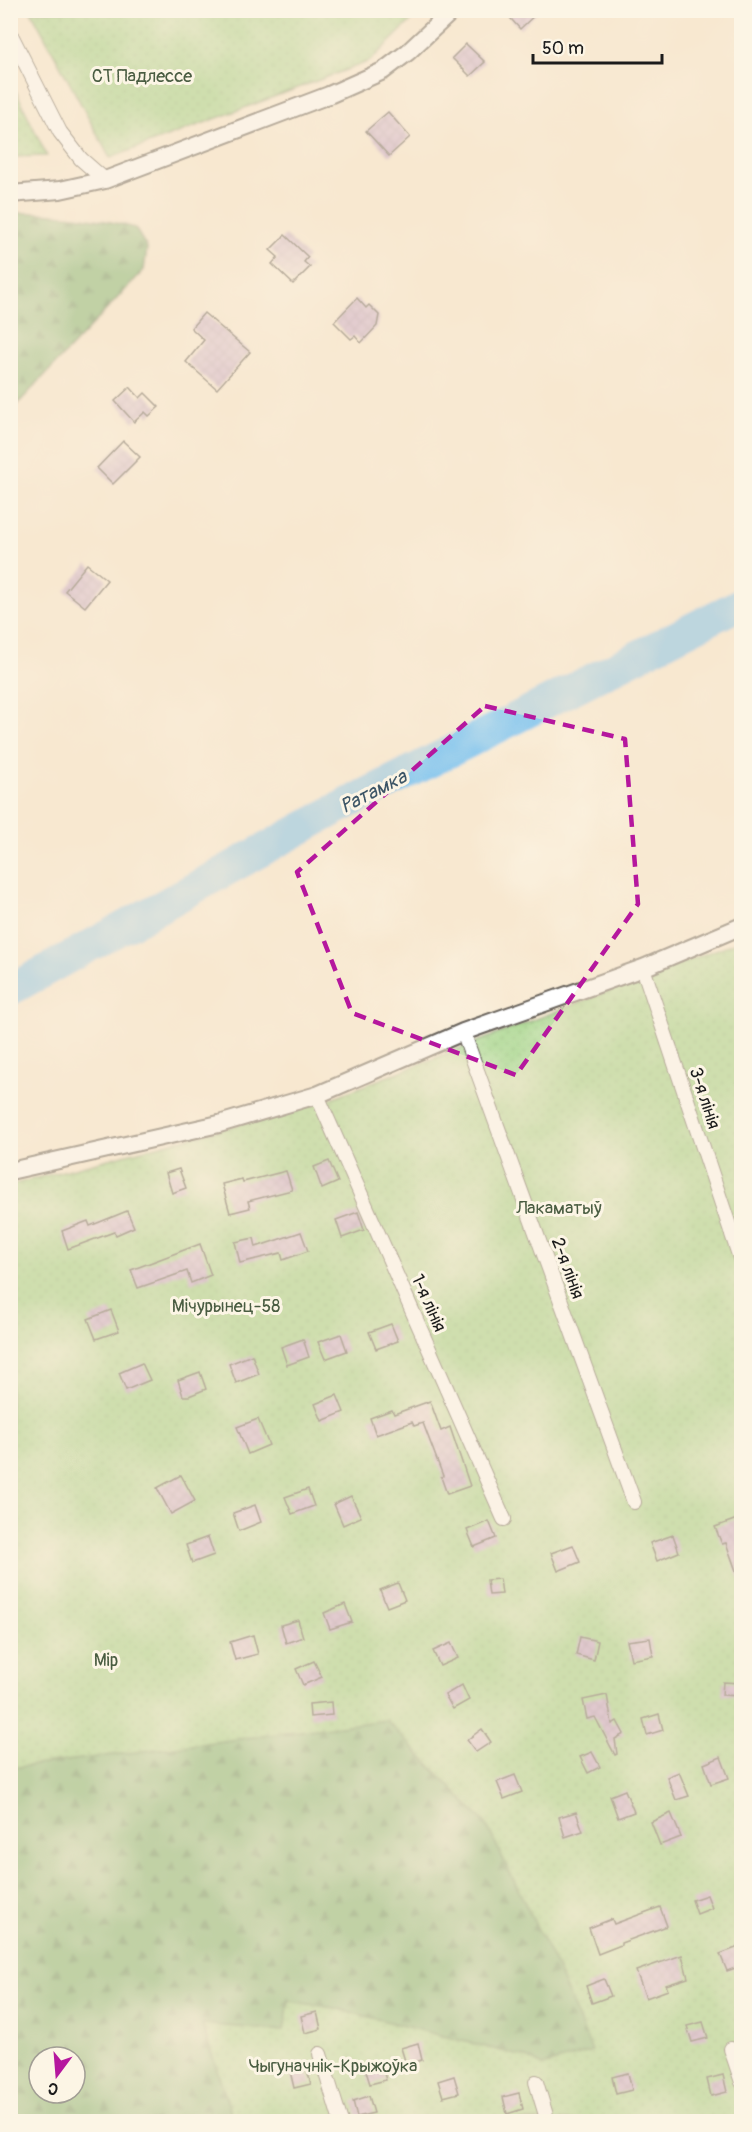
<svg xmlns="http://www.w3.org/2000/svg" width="752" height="2132" font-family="Pangolin,sans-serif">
	<defs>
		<pattern id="forest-firs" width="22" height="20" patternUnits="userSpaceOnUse" patternTransform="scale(1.5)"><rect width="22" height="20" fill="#7eb572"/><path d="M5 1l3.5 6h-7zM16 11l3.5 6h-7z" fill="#66925d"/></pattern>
		<pattern id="park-dots" width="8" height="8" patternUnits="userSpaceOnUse" patternTransform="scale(1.5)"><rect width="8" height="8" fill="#9dd385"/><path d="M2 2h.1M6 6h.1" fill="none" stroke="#87b572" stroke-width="1.8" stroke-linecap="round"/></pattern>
		<pattern id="building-cross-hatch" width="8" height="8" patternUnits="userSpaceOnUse" patternTransform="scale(1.5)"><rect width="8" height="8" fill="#c5a5cd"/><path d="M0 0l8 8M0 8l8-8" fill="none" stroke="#a98daf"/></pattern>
	</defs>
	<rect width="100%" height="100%" fill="#fcf5e5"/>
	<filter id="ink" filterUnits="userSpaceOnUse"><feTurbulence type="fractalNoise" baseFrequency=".0167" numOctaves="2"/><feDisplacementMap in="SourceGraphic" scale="12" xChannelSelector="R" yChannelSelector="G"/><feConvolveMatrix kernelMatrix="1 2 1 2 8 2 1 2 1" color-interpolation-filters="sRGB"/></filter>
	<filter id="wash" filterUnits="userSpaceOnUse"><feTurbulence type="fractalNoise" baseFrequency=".008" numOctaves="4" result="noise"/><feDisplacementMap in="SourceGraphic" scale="24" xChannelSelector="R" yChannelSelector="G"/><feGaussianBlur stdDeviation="1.35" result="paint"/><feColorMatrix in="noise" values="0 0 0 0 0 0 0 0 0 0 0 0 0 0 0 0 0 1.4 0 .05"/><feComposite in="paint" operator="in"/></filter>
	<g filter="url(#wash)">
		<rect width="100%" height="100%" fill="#f8e8d0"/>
		<!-- forest -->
		<g fill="url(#forest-firs)" stroke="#4d6847" stroke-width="1.5" fill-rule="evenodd">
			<path d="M11 213C52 212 95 217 135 228L147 248 144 270 11 411Z"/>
			<path d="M386 1720 486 1824 556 1966 593 2052 543 2066 527 2058 509 2053 334 2008 289 2001 284 2031 202 2024 234 2121H11L10 1768ZM39 2057H75V2093H39Z"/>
		</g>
		<!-- park -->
		<g fill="url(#park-dots)" stroke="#5c7850" stroke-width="1.5">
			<polygon points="31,11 421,11 370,61 110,158"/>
			<polygon points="11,81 47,156 11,157"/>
			<polygon points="741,940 741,2121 234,2121 202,2024 284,2031 289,2001 334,2008 509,2053 527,2058 543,2066 592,2051 556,1966 486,1824 386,1720 11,1768 10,1185 316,1104"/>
		</g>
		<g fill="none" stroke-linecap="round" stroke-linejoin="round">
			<!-- river -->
			<polyline stroke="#76c0ef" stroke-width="32" points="10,990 335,810 742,603"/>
		</g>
		<g id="blocks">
			<!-- building -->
			<g fill="url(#building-cross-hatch)">
				<polygon points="503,10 540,10 520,29"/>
				<polygon points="466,44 485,62 470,76 452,58"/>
				<polygon points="388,112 410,137 389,156 366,131"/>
				<polygon points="285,235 308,257 304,262 310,267 293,284 272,264 278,257 270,250"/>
				<polygon points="357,298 366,308 369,305 379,315 377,326 361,343 355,336 351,339 334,322"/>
				<polygon points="204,313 250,352 217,389 186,362 204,340 191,328"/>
				<polygon points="130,387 140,398 145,393 159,407 149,416 145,412 134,422 115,401"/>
				<polygon points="123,441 140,457 113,484 97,468"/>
				<polygon points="87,564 107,580 85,607 65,591"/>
				<polygon points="329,1161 338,1182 322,1189 314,1167"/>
				<polygon points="179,1169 186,1188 172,1193 166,1173"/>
				<polygon points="286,1171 292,1190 248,1201 250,1208 230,1213 222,1184 242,1179 243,1182"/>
				<polygon points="127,1211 134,1227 116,1235 114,1232 68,1249 62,1231 88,1221 90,1226"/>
				<polygon points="358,1212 364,1230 342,1238 336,1220"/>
				<polygon points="301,1232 308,1251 283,1260 281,1253 240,1263 235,1242 254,1238 256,1247"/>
				<polygon points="200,1244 211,1275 191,1283 187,1271 138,1288 131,1270"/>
				<polygon points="111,1310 119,1331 96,1339 88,1319"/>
				<polygon points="391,1324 398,1341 376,1349 369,1332"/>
				<polygon points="341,1334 347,1351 325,1359 318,1342"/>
				<polygon points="303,1339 309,1357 287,1365 281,1347"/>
				<polygon points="252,1355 259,1374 236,1383 229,1364"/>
				<polygon points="142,1363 150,1380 126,1390 119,1373"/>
				<polygon points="200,1372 206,1389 189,1396 183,1396 178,1380"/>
				<polygon points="337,1395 344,1412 322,1421 315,1404"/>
				<polygon points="430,1401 441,1431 450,1427 470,1486 447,1494 441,1477 443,1476 423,1423 414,1426 412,1422 376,1435 370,1418 392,1410 394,1414"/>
				<polygon points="258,1419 269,1445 248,1454 237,1427"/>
				<polygon points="181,1475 195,1501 171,1514 157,1488"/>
				<polygon points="308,1489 314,1506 292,1514 285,1497"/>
				<polygon points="351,1496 361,1517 343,1525 334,1504"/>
				<polygon points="255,1505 261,1522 239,1531 233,1513"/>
				<polygon points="737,1519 741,1530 740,1582 726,1543 722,1544 715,1527"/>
				<polygon points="489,1521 496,1538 474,1547 467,1530"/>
				<polygon points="673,1535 679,1552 657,1561 650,1543"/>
				<polygon points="208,1537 214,1555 192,1563 186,1545"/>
				<polygon points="573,1545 580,1562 558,1571 551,1553"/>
				<polygon points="500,1579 502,1594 489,1595 487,1580"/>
				<polygon points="398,1583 405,1600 387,1607 380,1590"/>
				<polygon points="345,1604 352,1622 330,1629 324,1613"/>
				<polygon points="298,1620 303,1637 286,1643 281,1625"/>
				<polygon points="253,1635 258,1654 235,1660 230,1642"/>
				<polygon points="580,1637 598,1641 594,1660 576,1655"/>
				<polygon points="650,1638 653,1656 631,1660 627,1641"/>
				<polygon points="451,1643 458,1658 440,1666 433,1651"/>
				<polygon points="314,1661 322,1677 303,1685 296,1669"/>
				<polygon points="723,1682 741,1683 741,1696 722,1695"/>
				<polygon points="462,1685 469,1700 453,1709 445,1695"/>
				<polygon points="607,1695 612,1724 617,1721 624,1734 615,1739 617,1754 615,1755 595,1717 587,1719 583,1700"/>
				<polygon points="331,1702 332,1715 310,1717 309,1704"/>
				<polygon points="659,1714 663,1730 647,1735 643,1719"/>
				<polygon points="482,1729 491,1742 476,1752 467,1740"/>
				<polygon points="592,1752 600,1767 588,1773 580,1757"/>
				<polygon points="721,1757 729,1778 711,1784 704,1764"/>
				<polygon points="679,1772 689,1796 676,1800 667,1777"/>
				<polygon points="515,1775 522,1792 504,1799 497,1782"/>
				<polygon points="625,1790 634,1812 618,1818 610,1796"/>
				<polygon points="576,1812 583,1831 565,1837 559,1817"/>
				<polygon points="671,1813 681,1837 660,1845 651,1822"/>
				<polygon points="707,1895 712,1908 697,1914 692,1900"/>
				<polygon points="660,1907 667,1926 621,1943 621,1945 598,1954 589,1928 612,1919 614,1924"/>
				<polygon points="741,1946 741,1966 727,1971 720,1954"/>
				<polygon points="682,1955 688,1978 666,1985 668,1990 646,1998 636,1971"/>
				<polygon points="604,1979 611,1996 592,2003 586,1986"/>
				<polygon points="317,2012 321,2029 305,2033 301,2016"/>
				<polygon points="703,2022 708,2038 692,2042 687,2026"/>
				<polygon points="418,2043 422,2060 406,2064 401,2048"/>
				<polygon points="381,2063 386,2080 370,2084 365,2068"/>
				<polygon points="306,2067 311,2084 294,2088 290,2071"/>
				<polygon points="628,2073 632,2090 616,2094 612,2077"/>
				<polygon points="723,2075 727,2092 711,2096 707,2079"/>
				<polygon points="454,2076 459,2093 443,2097 438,2081"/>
				<polygon points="519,2093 523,2109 507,2114 503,2097"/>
				<polygon points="369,2096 374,2113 357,2117 353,2101"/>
			</g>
		</g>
	</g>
	<g filter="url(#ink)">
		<use href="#blocks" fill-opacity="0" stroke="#69635b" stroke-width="1.5"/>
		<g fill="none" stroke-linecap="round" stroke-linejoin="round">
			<!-- minor casing -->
			<g stroke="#69635b" stroke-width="16">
				<g id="minor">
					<polyline points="10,33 60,132 81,159 105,180"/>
					<polyline points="643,968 742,1264"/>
					<polyline points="463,1032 634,1502"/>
					<polyline points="317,1095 504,1519"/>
					<polyline points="731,2049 742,2082"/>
					<polyline points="320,2054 341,2122"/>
					<polyline points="536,2082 548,2122"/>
				</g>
			</g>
			<!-- tertiary casing -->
			<g stroke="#69635b" stroke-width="20">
				<g id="tertiary">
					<polyline points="10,194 60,190 105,180 329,95 383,71 408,52 453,10"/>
					<polyline points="10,1171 219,1124 317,1095 463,1032 643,968 742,926"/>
				</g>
			</g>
			<!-- minor -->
			<use href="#minor" stroke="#fff" stroke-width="14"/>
			<!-- tertiary -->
			<use href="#tertiary" stroke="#fff" stroke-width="16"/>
		</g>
	</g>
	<!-- marked area -->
	<path d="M0 0H752V2132H0ZM485 706 625 739 638 904 516 1075 352 1013 297 872Z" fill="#f8e8d0" fill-opacity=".55" fill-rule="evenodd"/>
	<path fill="none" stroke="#b5179e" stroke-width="4.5" stroke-dasharray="12 8" stroke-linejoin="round" d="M485 706 625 739 638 904 516 1075 352 1013 297 872Z"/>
	<g text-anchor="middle" stroke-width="6" stroke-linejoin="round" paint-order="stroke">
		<!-- park labels -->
		<g font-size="18" fill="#495c41" stroke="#fcf5e5">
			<text x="142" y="82">СТ Падлессе</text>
			<text x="559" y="1214">Лакаматыў</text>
			<text x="226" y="1312">Мічурынец-58</text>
			<text x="106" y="1666">Мір</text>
			<text x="333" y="2072">Чыгуначнік-Крыжоўка</text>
		</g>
		<!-- street labels -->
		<g font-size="18" fill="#1c1c1c" stroke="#fcf5e5">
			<text transform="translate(705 1098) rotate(72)" y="6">3-я лінія</text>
			<text transform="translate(568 1268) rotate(70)" y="6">2-я лінія</text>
			<text transform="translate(429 1303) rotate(66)" y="6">1-я лінія</text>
		</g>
		<!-- water labels -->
		<g font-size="20" font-style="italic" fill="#3c5566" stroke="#fcf5e5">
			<text transform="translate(373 791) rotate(-27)" y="7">Ратамка</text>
		</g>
	</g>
	<!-- margin -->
	<rect width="752" height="2132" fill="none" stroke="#fcf5e5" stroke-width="36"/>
	<!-- north arrow -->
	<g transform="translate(57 2075) rotate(196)"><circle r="28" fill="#fcf5e5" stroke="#a29e95" stroke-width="1.5"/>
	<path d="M0-4.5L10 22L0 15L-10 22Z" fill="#b5179e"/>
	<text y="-9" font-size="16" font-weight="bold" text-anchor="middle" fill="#1c1c1c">С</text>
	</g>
	<!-- scale -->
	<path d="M533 54v9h129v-9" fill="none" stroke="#1c1c1c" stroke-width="3"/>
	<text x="542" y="54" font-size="18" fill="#1c1c1c" stroke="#fcf5e5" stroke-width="4.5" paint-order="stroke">50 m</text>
</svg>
